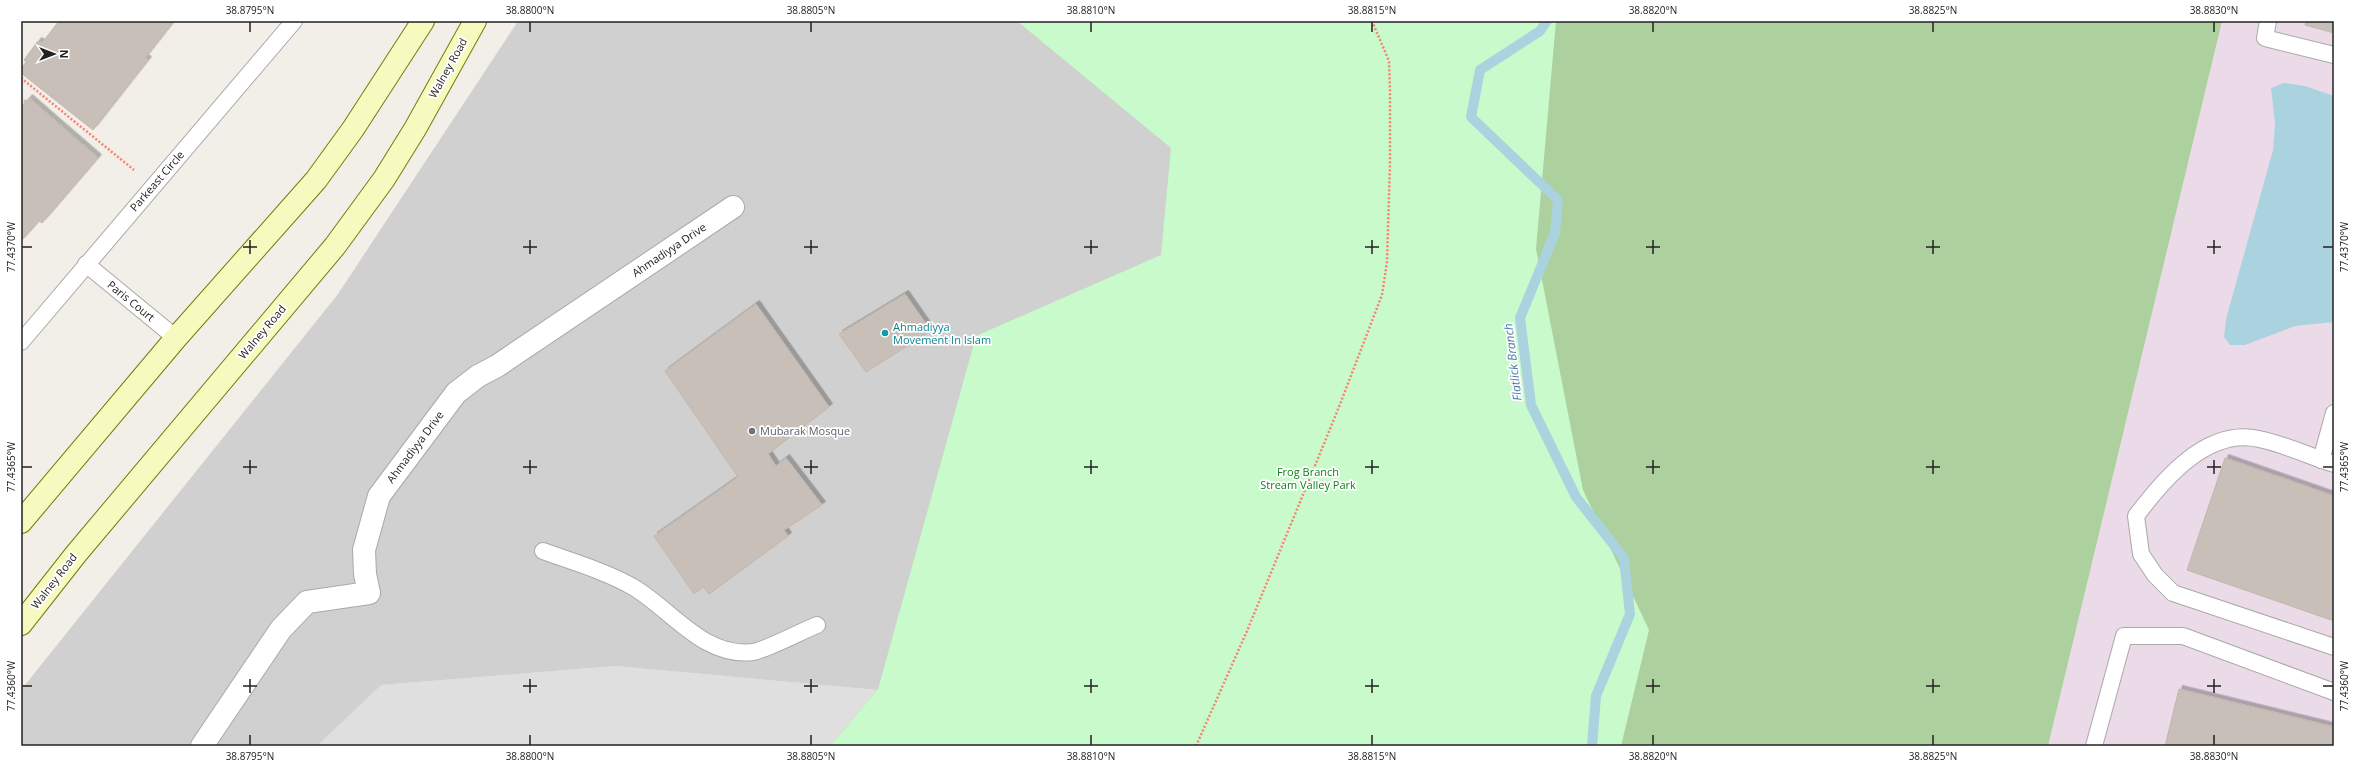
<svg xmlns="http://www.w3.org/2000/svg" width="2355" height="767" font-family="'Open Sans',sans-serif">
	<defs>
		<filter id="shadow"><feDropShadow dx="3.5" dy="-3.5" stdDeviation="0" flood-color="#0004"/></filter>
	</defs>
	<rect width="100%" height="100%" fill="#f2efe9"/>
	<!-- residential -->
	<polygon fill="#e0dfdf" points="615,666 878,690 891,746 317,746 380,685"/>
	<!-- industrial -->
	<polygon fill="#ebdbe8" points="2220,21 2334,21 2334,746 2048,746"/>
	<!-- religious -->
	<polygon fill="#d0d0d0" points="518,21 1017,21 1171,148 1161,255 976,336 878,690 615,666 381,685 317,746 21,746 21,690 338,294"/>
	<!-- forest -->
	<polygon fill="#add19e" points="1017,21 2222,21 2048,746 830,746 878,689 976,336 1161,255 1171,148"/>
	<!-- park -->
	<polygon fill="#c8facc" points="1017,21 1556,21 1536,249 1583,490 1649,630 1621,746 830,746 878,689 976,336 1161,255 1171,148"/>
	<!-- water -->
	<polygon fill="#aad3df" points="2284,83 2305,86 2334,96 2334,322 2295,326 2245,345 2230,345 2224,337 2226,319 2273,150 2275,123 2271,88"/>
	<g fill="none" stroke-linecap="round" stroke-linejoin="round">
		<!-- stream -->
		<polyline stroke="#aad3df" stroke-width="10" points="1547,21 1540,31 1480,70 1471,117 1558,200 1555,233 1520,318 1531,405 1576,497 1624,558 1630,614 1596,696 1592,746"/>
	</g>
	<!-- building -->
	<g fill="#c7bfb8" stroke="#c4b6ab" filter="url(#shadow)">
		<polygon points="59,21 174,21 145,58 148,60 93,130 21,73 21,69 26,62 24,60 38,41 42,43"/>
		<polygon points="2306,21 2334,21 2334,33 2305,25"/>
		<polygon points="29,98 98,158 42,223 39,221 21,241 21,103 23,105"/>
		<polygon points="905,294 931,331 866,372 839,334"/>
		<polygon points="756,304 829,407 768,454 776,466 786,458 822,505 784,530 788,536 709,594 703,587 694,594 654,536 738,477 665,371"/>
		<polygon points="2225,458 2334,496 2334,621 2187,570"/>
		<polygon points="2179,689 2334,727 2334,746 2165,746"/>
	</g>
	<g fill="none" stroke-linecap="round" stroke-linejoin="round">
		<!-- service casing -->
		<g stroke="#a9a9a9" stroke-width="18">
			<g id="service">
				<polyline points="2268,21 2265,38 2334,55"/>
				<polyline points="86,264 176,338"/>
				<polyline points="21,342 294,21"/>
				<polyline points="2321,460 2334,413"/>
				<path d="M2334 464C2309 456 2284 444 2259 439 2207 427 2163 480 2136 516L2141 554 2155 575 2173 593 2334 647"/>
				<path d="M543 551C573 562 605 571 633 587 671 609 703 658 753 652 766 650 802 631 817 625"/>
				<polyline points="2094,746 2124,636 2183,636 2334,692"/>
			</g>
		</g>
		<!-- minor casing -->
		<g stroke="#a9a9a9" stroke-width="24">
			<polyline id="minor" points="202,746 281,629 307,602 369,593 365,574 364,550 379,496 456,393 478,376 497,366 733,207"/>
		</g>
		<!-- secondary casing -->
		<g stroke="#707d05" stroke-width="24">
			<g id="secondary">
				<polyline points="21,522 176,338 316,180 353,129 423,21"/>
				<polyline points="21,624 76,554 335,246 384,179 415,129 475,21"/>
			</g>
		</g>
		<!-- path -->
		<g stroke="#fa8072" stroke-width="2.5" stroke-dasharray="2 2" stroke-linecap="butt">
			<polyline points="21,78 134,170"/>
			<polyline points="1196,746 1247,631 1337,412 1382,295 1387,262 1390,163 1390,91 1389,61 1372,21"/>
		</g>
		<!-- service -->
		<use href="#service" stroke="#fff" stroke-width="16"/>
		<!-- minor -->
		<use href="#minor" stroke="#fff" stroke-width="22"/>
		<!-- secondary -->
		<use href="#secondary" stroke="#f7fabf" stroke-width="22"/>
	</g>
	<!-- ticks -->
	<path fill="none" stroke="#222" stroke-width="1.5" d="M250 22V32M530 22V32M811 22V32M1091 22V32M1372 22V32M1653 22V32M1933 22V32M2214 22V32M250 240V254M530 240V254M811 240V254M1091 240V254M1372 240V254M1653 240V254M1933 240V254M2214 240V254M22 247H32M243 247H257M523 247H537M804 247H818M1084 247H1098M1365 247H1379M1646 247H1660M1926 247H1940M2207 247H2221M2323 247H2333M250 460V474M530 460V474M811 460V474M1091 460V474M1372 460V474M1653 460V474M1933 460V474M2214 460V474M22 467H32M243 467H257M523 467H537M804 467H818M1084 467H1098M1365 467H1379M1646 467H1660M1926 467H1940M2207 467H2221M2323 467H2333M250 679V693M530 679V693M811 679V693M1091 679V693M1372 679V693M1653 679V693M1933 679V693M2214 679V693M22 686H32M243 686H257M523 686H537M804 686H818M1084 686H1098M1365 686H1379M1646 686H1660M1926 686H1940M2207 686H2221M2323 686H2333M250 735V745M530 735V745M811 735V745M1091 735V745M1372 735V745M1653 735V745M1933 735V745M2214 735V745"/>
	<!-- markers -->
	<circle fill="#0f9aa8" stroke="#fff" stroke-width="1.5" cx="885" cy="333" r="4"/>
	<circle fill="#6b7280" stroke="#fff" stroke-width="1.5" cx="752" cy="431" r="4"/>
	<g text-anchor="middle" stroke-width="3.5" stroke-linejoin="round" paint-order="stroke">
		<!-- street labels -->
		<g font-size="11" fill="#222" stroke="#fff">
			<text transform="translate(448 68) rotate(-61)" y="4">Walney Road</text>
			<text transform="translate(157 181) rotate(-49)" y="4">Parkeast Circle</text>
			<text transform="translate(669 250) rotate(-34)" y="4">Ahmadiyya Drive</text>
			<text transform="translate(131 301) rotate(39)" y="4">Paris Court</text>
			<text transform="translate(262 332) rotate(-50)" y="4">Walney Road</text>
			<text transform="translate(415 447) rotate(-53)" y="4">Ahmadiyya Drive</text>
			<text transform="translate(54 581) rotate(-52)" y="4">Walney Road</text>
		</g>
		<!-- culture labels -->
		<g font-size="11" fill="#0d838f" stroke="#fff" text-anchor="start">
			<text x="893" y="331">Ahmadiyya<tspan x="893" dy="13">Movement In Islam</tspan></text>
		</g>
		<!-- worship labels -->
		<g font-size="11" fill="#5b616d" stroke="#fff" text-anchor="start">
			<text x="760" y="435">Mubarak Mosque</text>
		</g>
		<!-- park labels -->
		<g font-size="11" fill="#0c8416" stroke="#fff">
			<text x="1308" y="476">Frog Branch<tspan x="1308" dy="13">Stream Valley Park</tspan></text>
		</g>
		<!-- water labels -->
		<g font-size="12" font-style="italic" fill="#4a7aab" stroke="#fff">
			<text transform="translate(1513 362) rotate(-97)" y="4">Flatlick Branch</text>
		</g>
	</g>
	<!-- border -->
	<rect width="2355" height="767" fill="none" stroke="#ffffff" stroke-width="44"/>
	<!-- north arrow -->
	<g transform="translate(54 54) rotate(90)" stroke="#ffffff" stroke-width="3" paint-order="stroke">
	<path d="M0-3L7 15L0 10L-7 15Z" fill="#222222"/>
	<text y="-6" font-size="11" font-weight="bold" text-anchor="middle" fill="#222222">N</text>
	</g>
	<rect x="22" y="22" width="2311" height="723" fill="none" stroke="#222" stroke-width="1.5"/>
	<g font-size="10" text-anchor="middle" fill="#222">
		<text x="250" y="14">38.8795°N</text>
		<text x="530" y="14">38.8800°N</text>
		<text x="811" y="14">38.8805°N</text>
		<text x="1091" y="14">38.8810°N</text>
		<text x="1372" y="14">38.8815°N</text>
		<text x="1653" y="14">38.8820°N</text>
		<text x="1933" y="14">38.8825°N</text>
		<text x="2214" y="14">38.8830°N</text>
		<text transform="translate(2344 247) rotate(-90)" y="4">77.4370°W</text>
		<text transform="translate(11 247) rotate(-90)" y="4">77.4370°W</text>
		<text transform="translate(2344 467) rotate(-90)" y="4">77.4365°W</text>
		<text transform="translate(11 467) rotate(-90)" y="4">77.4365°W</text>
		<text transform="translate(2344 686) rotate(-90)" y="4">77.4360°W</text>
		<text transform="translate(11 686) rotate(-90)" y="4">77.4360°W</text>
		<text x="250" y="760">38.8795°N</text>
		<text x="530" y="760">38.8800°N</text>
		<text x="811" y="760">38.8805°N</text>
		<text x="1091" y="760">38.8810°N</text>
		<text x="1372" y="760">38.8815°N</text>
		<text x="1653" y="760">38.8820°N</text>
		<text x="1933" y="760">38.8825°N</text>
		<text x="2214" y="760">38.8830°N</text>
	</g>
</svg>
